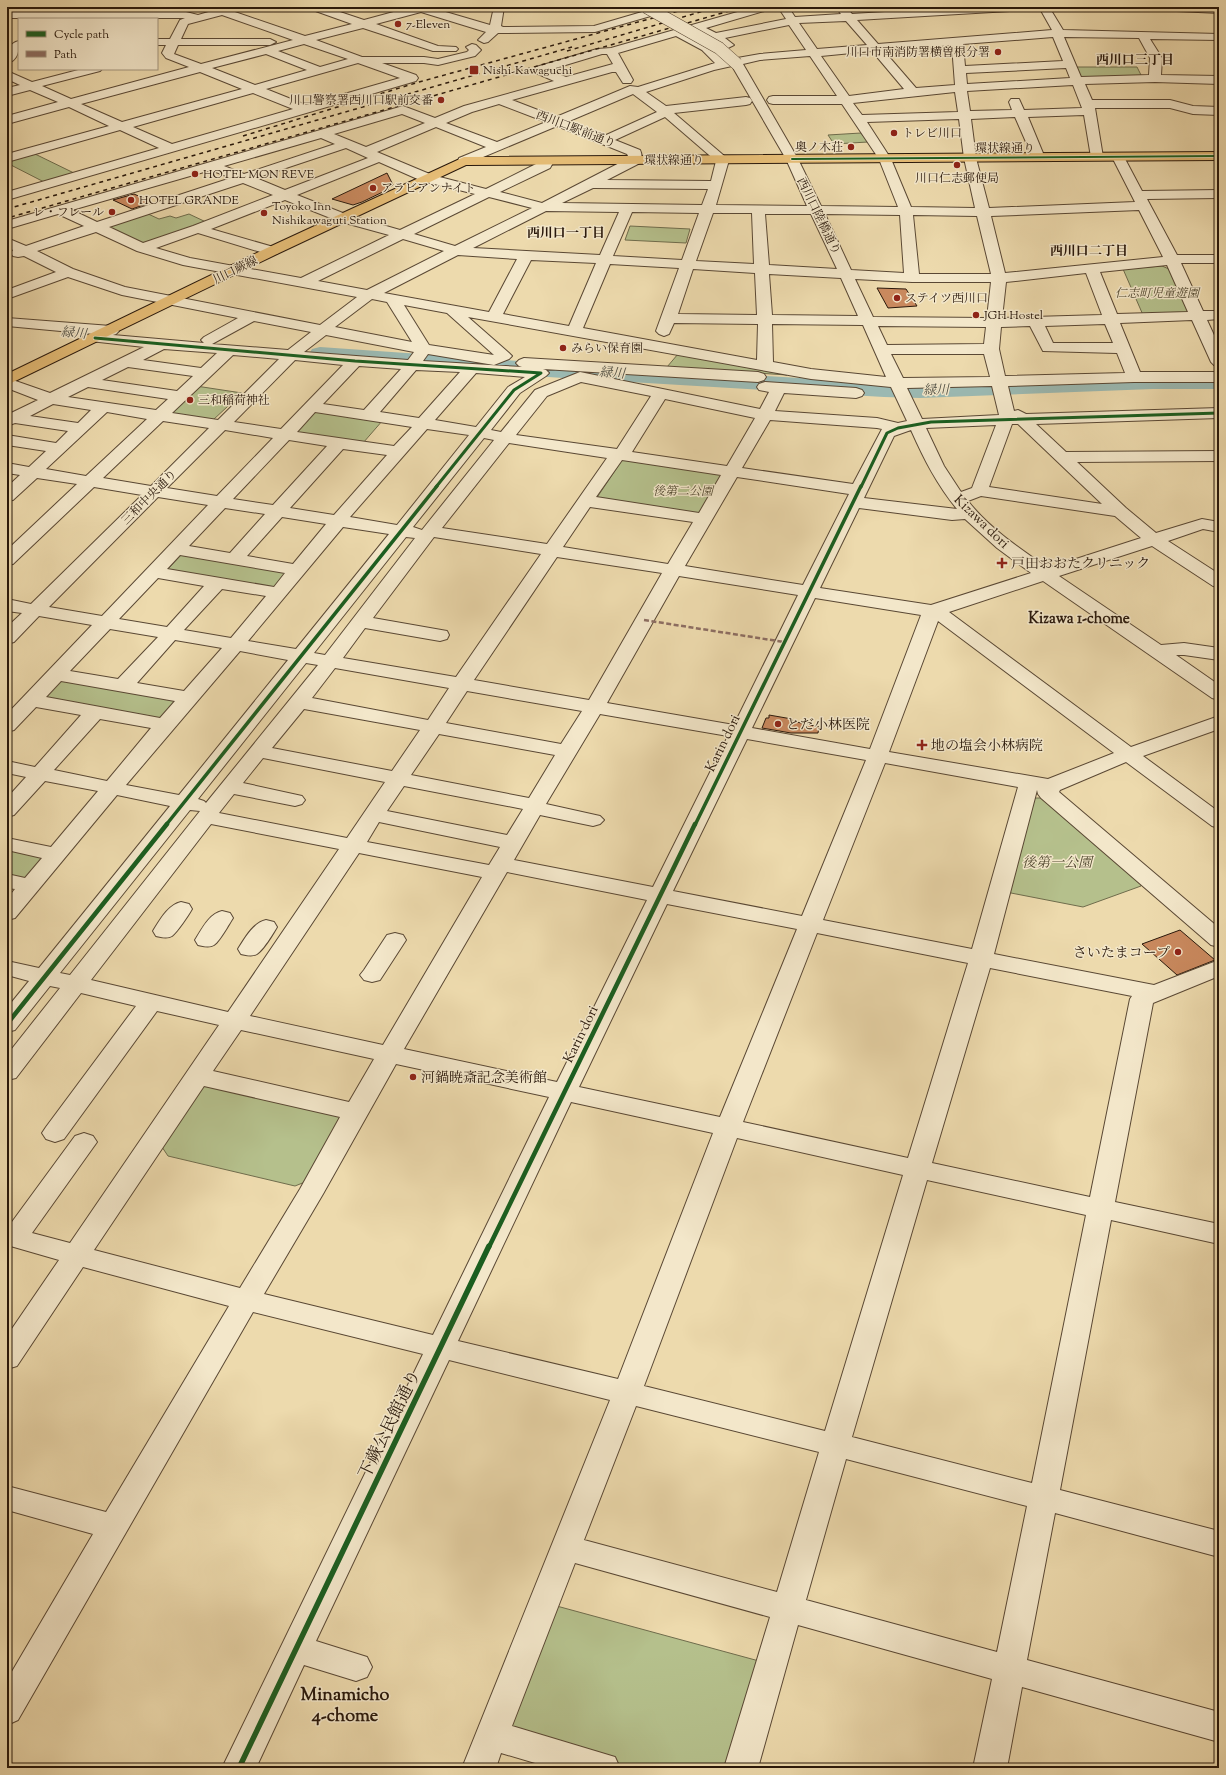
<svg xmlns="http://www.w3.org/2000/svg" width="1226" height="1775" font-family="'Sorts Mill Goudy','Noto Serif JP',serif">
	<rect width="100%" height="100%" fill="#eddaad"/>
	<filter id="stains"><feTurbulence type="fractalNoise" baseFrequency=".005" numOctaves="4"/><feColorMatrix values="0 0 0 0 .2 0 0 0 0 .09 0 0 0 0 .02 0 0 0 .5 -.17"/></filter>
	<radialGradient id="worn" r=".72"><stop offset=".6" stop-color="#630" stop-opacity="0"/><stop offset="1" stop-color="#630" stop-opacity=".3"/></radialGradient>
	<!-- green -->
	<g fill="#b5c08c" stroke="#6f6c4c">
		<polygon points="7,7 42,7 38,12 7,14"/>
		<polygon points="1076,67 1137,67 1142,77 1085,79 1080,77"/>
		<polygon points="861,133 868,142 834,144 828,135"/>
		<polygon points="35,154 76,174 46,183 7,163 7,162"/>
		<polygon points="146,213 159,219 170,216 176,218 189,214 206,222 141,244 108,229 110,226"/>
		<polygon points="630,226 690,229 686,243 625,240"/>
		<polygon points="1162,266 1169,269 1189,312 1143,315 1123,269"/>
		<polygon points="678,354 787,375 667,367"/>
		<polygon points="196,386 242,393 213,420 170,414"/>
		<polygon points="315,410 383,420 363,443 294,433"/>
		<polygon points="626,459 722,473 700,515 596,499 622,460"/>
		<polygon points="181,555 287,573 275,588 171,572 168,569"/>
		<polygon points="60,680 175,700 176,702 162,718 156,719 47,698 46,696"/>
		<polygon points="1035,798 1041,798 1141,882 1141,886 1083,907 1011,893 1009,890"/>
		<path d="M7 848 43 858C29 875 30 882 7 877Z"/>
		<polygon points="210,1084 337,1114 341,1119 305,1182 295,1186 168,1156 162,1147 202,1086"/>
		<polygon points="553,1605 759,1661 726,1768 632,1768 514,1733 508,1720"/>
	</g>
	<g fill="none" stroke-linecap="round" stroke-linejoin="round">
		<!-- river -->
		<polygon fill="#9bb9b2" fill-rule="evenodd" points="320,347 563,364 884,383 920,384 1153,375 1219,375 1219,389 1153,389 920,398 884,397 563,378 320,361 312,359 309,354 312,349"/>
	</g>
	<!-- building -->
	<g fill="#c9895e" stroke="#29180b">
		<polygon points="387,173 393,185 387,188 389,189 362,202 353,205 332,199"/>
		<polygon points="134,194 152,202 132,209 113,200"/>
		<polygon points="877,288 906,289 917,306 888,308"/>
		<polygon points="769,715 792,719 792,721 819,727 818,733 791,733 762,728 766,718 769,718"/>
		<polygon points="1180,930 1215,960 1177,975 1142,944"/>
	</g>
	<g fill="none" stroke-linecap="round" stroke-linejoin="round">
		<!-- minor casing -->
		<g stroke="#5a4834" stroke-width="2">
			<g id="minor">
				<path d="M206 7 231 8 232 11 305 36 352 24 310 9 309 7H325L364 20 412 7H432V8L490 25 494 7H504L501 26 503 27 594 26 659 7H676L675 9 595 32 498 33 488 42 484 43 478 40 486 32 421 12 376 24 438 46 456 47 458 49 456 51H433L363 28 316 40 362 57H424L438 59 467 52 469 50 466 47 472 44 476 45 481 50 475 56 438 65 424 63H382L416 75 418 78 416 81 7 200V192L159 148 120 130 7 162V154L109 126 69 107 7 124V116L58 102 30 90 7 96V88L20 85 7 79V71L32 82 82 69H102L100 71 42 86 71 99 189 67 166 58 162 53 166 45H157V39H170L180 20 185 18H7V12H186L198 15 212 11ZM222 15 293 40 201 64 174 54 178 45H270L276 42 270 39H181L188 24ZM304 44 348 59 320 67 278 51ZM266 54 307 70 255 85 212 68ZM358 63 400 78 306 105 266 89ZM200 72 242 89 122 122 81 104ZM253 93 293 109 172 144 133 127Z"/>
				<path d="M755 7H772L771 9 706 28 716 33 786 19 780 10 784 7 789 8 795 17 841 14 837 9 838 7H846L852 14 967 7H1030L1025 10 857 20 878 44 1052 30 1039 7H1049L1063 30 1219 34V40L1150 39 1162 58 1161 75 1219 76V84L1155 82 1085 84 1092 100H1170L1193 106 1219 107V115L1193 114 1170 108H1095L1103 157 1102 160H1092L1091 157 1084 115 1028 117 1045 158 1044 161H1034L1033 158 1015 117 971 119 976 158 989 208 1135 202 1112 157 1113 154H1123L1124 157 1142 191 1219 190V198L1147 199 1177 255H1219V263H1181L1203 311H1219V319L1207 320 1219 346V367L1214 365 1211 362 1192 320 1120 323 1140 372H1219V382H1134L1008 386 1014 411 1018 410 1026 414 1219 408V418L1036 424 1066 452 1219 451V461L1077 462 1126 508 1156 533 1202 519 1219 522V532L1203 529 1168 541 1219 574V587L1213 586 1152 546 1059 576 1161 645 1184 643 1219 648V660L1184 655H1176L1219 685V700L1212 698 1043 581 949 612 1131 747 1219 716V729L1143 756 1219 812V828L1212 826 1126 762 1060 790 1059 792 1219 928V947L1211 945 1041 798 1038 794 1037 790 994 954 1154 985 1219 960V976L1153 1003 1115 1202 1219 1224V1244L1111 1220 1060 1490 1219 1531V1557L1055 1513 1027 1660 1219 1712V1742L1022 1687 1007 1768H973L992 1679 798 1625 758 1768H724L770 1617 575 1563 512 1726 615 1757 620 1768H552L501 1753 496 1768H462L610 1400 449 1360 316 1641 367 1657 372 1667 367 1677 356 1681 304 1665 256 1768H222L423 1354 253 1312 18 1720 7 1725V1680L93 1534 7 1510V1486L106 1512 229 1306 83 1267 17 1366 7 1369V1336L59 1260 7 1245V1225L9 1226 75 1136 84 1133 93 1136 97 1142 32 1233 70 1243 219 1025 157 1011 64 1139 55 1142 46 1139 42 1133 46 1127 136 1006 81 993 16 1078 7 1080V1055L60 988 50 986 15 1030 7 1032V1008L29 981 7 975V961L39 968 170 806 117 795 15 918 7 920V899L15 889 7 888V874L25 878 42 858 7 850V838L51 847 98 791 45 781 14 815 7 817V798L26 777 7 773V761L35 767 81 715 36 707 14 730 7 732V714L92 625 39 616 14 642 7 644V627L22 613 7 611V599L31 604 142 495 94 487 13 564 7 565V550L77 484 37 478 13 500 7 501V487L20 475 7 473V463L29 467 46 451 7 445V435L56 443 68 431 15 423 7 426V415L38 400 7 388V378L50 393 144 347 90 341 87 338 90 335 93 334 7 326V318L111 326 116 328 119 331 116 334 113 335 204 343 201 340 204 337 238 318 122 295 68 277 7 299V290L56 272 24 256 18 257 13 256 11 253 13 250 7 247V238L26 246 84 226 58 214 7 229V221L403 106 435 118 464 106 554 81 536 73 534 71 536 67 597 49 611 48ZM846 21 867 45 817 49 799 23ZM789 25 806 50 760 54 726 60 710 46 687 33 695 31 728 48 734 45 725 38ZM676 36 702 50 715 63 638 87 630 86 556 117 512 100 612 72H616L623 83H631L633 80 618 53ZM1053 37 1063 61 965 66 963 44ZM1064 37 1139 38 1150 58 1149 75 1081 77ZM952 45 955 85 916 88 884 51ZM872 51 904 89 849 96 821 56ZM602 54H607L613 64 566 77 549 70ZM810 56 837 96H773L769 97 767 100 769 103 773 104H842L879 159 898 207 821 206 798 159 743 64 760 60ZM732 66 786 159 807 206 716 205 729 160 674 113 746 105 750 104 752 101 750 98 746 97 666 106 646 92 714 70ZM1066 68 1070 78 967 84 966 73ZM1073 85 1082 108 1024 110 1019 99H1011L1009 102 1012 110 970 111 967 91ZM955 92 958 112 862 115 853 103ZM633 94 657 112 604 136 567 122ZM499 104 546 122 497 142 446 123 472 112ZM402 114 425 123 366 147 334 134ZM665 117 716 161 711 181 607 180 640 163C642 159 642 154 640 150L615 140ZM959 119 964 158 975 208 911 207 891 159 867 122ZM557 126 627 154 629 158 542 203 500 192 550 168 554 161 553 158H543L540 162 486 189 432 175 377 152 436 127 486 147 459 158 458 161 459 164 464 165ZM321 138 335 144 244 174 224 166ZM346 148 368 158 285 190 256 178ZM379 162 422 181 475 194 400 230 348 215 297 195ZM211 170 231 178 97 222 72 210ZM243 183 273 195 193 226 143 243 109 227ZM593 188H594L708 189 702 205 562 203ZM489 197 532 208 455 246 414 234ZM285 200 338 221 389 235 301 278 190 258 156 248 198 233 267 254H277L279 251 277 248 211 229ZM1139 210 1163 257 1005 273 991 216ZM546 211 619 212 600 255 473 248ZM632 212 699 213 682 260 613 256ZM713 213H752L754 264 696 261ZM765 214H811L837 269 769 265ZM825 214 900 215 904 273 851 270ZM913 215 977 216 991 274H919ZM96 232 137 251 183 265 357 297 320 325 125 287 73 269 37 251ZM403 239 444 251 367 290 318 281ZM458 255 517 259 489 312 384 293ZM531 260 596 263 569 326 503 314ZM610 264 679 268 656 331 659 334 664 336 669 334 674 323 758 324 757 360 583 328ZM1167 265 1188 312 1117 314 1100 272ZM693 269 755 273 757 315 678 314ZM1086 273 1102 315 1002 318 1006 282ZM769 274 841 278 858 316 772 315ZM855 279 912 282H991L987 318 873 317ZM372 299 387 302 412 342 335 327ZM404 305 447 313 494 355 429 345ZM468 317 811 379 891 387 907 421 898 423 877 418 775 411 784 393 856 398 862 396 864 393 862 390 856 388 765 382 759 384 757 387 759 390 769 392 760 409 580 372 535 390 501 432 491 430 520 393 546 376 549 373 546 370 543 369 758 382 764 380 766 377 764 374 758 372 524 358 519 360 516 363 519 366 522 367 423 361 428 354 494 365 509 359 512 356 509 353ZM254 321 311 332 288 350 212 344ZM772 324 863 325 886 377 811 369 773 362ZM1105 324 1113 343H1053L1045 326ZM878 326 986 327 984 344 887 345ZM1030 326 1043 351 1117 353 1125 373 1005 376 999 349 1001 327ZM326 335 414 352 408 360 304 352ZM164 349 217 353 201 368 143 360ZM891 354H984L990 377 903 378ZM233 355 279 359 218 420 172 413ZM295 360 343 365 281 429 234 422ZM359 366 401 369 364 410 323 404ZM128 367 193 376 177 391 102 380ZM416 370 460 372 419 418 380 412ZM476 373 525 377 508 387 476 427 435 420ZM581 382 651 396 617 449 516 435 547 396ZM992 386 999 415 922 419 907 388ZM88 387 168 399 156 410 68 397ZM665 399 755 418 727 466 632 452ZM53 404 91 410 78 423 30 416ZM107 412 147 419 86 476 46 469ZM315 412 412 427 394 446 297 432ZM770 420 877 428 882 429 853 484 742 468ZM163 421 209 428 151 486 103 478ZM1012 424H1018L1102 504 989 487ZM996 425 972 488 961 492 944 466 926 428ZM427 429 469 435 397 525 350 517ZM225 430 273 438 217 496 167 488ZM911 430C924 459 937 485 957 509L864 498 894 436ZM484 438 494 440 422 530 413 527ZM289 440 327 446 273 505 233 499ZM509 443 607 458 547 544 442 528ZM343 449 387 455 334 515 290 508ZM622 460 721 475 699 513 596 497ZM737 477 849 494 803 585 685 566ZM981 496 1115 516 1141 538 1048 568C1019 548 989 528 968 501ZM158 497 208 505 102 616 49 607ZM590 507 693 522 668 564 563 547ZM225 508 265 514 230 553 189 546ZM859 508 952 520 965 519 997 548 1031 573 931 605 820 588ZM282 517 326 524 293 564 247 556ZM343 527 389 534 296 649 248 641ZM406 537 415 538 325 655 314 653ZM434 537 541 554 456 677 343 658 365 628 440 641 447 639 449 635 447 631 373 618ZM180 555 285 573 274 587 167 569ZM557 557 662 573 589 700 474 680ZM679 576 798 595 734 725 607 703ZM158 578 204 586 167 627 119 619ZM222 589 266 596 231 638 184 630ZM815 598 921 615 870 749 752 728ZM938 621 1114 753 1048 779 889 752ZM110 629 158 637 118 679 70 671ZM175 640 222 648 184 691 137 683ZM240 651 288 660 179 795 126 785ZM306 663 318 665 206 803 204 801 198 799ZM335 668 449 688 428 720 312 698ZM61 681 175 701 160 718 46 697ZM467 691 582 711 561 744 446 723ZM304 709 420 730 392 771 272 748ZM600 714 728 736 653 887 514 860 540 815 593 826 600 824 604 820 600 816 546 804ZM100 719 151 728 107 781 54 770ZM439 734 555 755 529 798 411 775ZM747 739 866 760 802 916 673 891ZM263 758 385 782 347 838 219 813 234 794 295 806 302 804 305 800 302 796 243 783ZM885 763 1018 787 972 949 823 920ZM404 786 523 809 507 835 387 811ZM190 810 200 811 70 975 60 973ZM379 822 500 847 489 865 367 842ZM211 824 339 849 228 1012 91 980ZM359 853 482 877 383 1045 250 1016ZM507 872 647 900 557 1082 404 1049ZM667 904 797 929 720 1117 579 1087ZM817 933 968 963 908 1158 743 1122ZM990 968 1132 996 1130 999 1090 1197 932 1163ZM241 1030 374 1059 349 1102 213 1071ZM396 1064 549 1097 433 1335 264 1294 323 1194ZM204 1086 340 1117 300 1189 240 1288 94 1250ZM571 1102 713 1133 618 1379 458 1341ZM737 1138 903 1175 825 1431 644 1386ZM927 1180 1086 1215 1032 1483 852 1437ZM636 1406 819 1452 777 1592 584 1540ZM846 1459 1027 1506 997 1652 806 1600Z"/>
				<polygon points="1151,7 1219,7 1219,13 1156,10"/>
				<path d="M19 41C19 50 18 61 7 63 7 54 8 43 19 41Z"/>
				<path d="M181 902 189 904 192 909C188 916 178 931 172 936 167 939 161 937 156 936L153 931C160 920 168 905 181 902Z"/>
				<path d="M222 911 230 913 233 918C229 924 220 941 214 945 209 948 203 946 198 945L195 940C202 929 209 914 222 911Z"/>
				<path d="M266 920 274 922 277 927C273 934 263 950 257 954 252 957 246 955 241 954L238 949C245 938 253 923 266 920Z"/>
				<polygon points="395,933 403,935 406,940 380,980 372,982 364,980 360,975 364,970 387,935"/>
			</g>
		</g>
		<!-- major casing -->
		<g stroke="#29180b" stroke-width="2">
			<polygon id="major" points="1219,152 1219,160 466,165 277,254 7,385 7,374 267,248 464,157"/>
		</g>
		<!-- minor -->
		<use href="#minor" fill="#f3e7ca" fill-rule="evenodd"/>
		<!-- major -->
		<use href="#major" fill="#e6bd76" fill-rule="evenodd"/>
		<!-- rail-far1 -->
		<g stroke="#29180b" stroke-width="1.5" stroke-dasharray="4 4" stroke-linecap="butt">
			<polyline points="567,51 717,7"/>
			<polyline points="243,136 419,82 693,7"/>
			<polyline points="7,209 572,47"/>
			<polyline points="11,217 743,7"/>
		</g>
		<!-- rail -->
		<polyline stroke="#29180b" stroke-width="2" stroke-dasharray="5 5" stroke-linecap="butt" points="7,218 15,216"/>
		<!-- minor-bridge casing -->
		<g stroke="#5a4834" stroke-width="13" stroke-linecap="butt">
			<polyline id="minor-bridge" points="646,7 719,48 737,64"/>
		</g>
		<!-- minor-bridge -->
		<use href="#minor-bridge" stroke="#f3e7ca" stroke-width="12"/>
		<!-- quiet -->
		<polyline stroke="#8d6e63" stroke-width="2.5" stroke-dasharray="5 2.5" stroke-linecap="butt" points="644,620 784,642"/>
		<!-- cycleway-far4 casing -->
		<g stroke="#f3e7ca" stroke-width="3.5">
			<polyline id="cycleway-far4" points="792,159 1219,156"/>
		</g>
		<!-- cycleway-far3 casing -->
		<g stroke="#f3e7ca" stroke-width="4.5">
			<g id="cycleway-far3">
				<polyline points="95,338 355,361 541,373 514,390 436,487"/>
				<polyline points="861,487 887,433 898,428 931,422 1219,413"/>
			</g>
		</g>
		<!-- cycleway-far2 casing -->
		<g stroke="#f3e7ca" stroke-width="5.5">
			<g id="cycleway-far2">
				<polyline points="166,825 437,486"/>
				<polyline points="695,825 861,486"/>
			</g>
		</g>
		<!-- cycleway-far1 casing -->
		<g stroke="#f3e7ca" stroke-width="7">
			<g id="cycleway-far1">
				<polyline points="7,1024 167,824"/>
				<polyline points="489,1247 695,824"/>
			</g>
		</g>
		<!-- cycleway casing -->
		<g stroke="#f3e7ca" stroke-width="8">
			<polyline id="cycleway" points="239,1768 489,1246"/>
		</g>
		<!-- cycleway-far4 -->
		<use href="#cycleway-far4" stroke="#1b5e20" stroke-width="2"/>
		<!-- cycleway-far3 -->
		<use href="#cycleway-far3" stroke="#1b5e20" stroke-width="3"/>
		<!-- cycleway-far2 -->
		<use href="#cycleway-far2" stroke="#1b5e20" stroke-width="3.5"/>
		<!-- cycleway-far1 -->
		<use href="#cycleway-far1" stroke="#1b5e20" stroke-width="4.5"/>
		<!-- cycleway -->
		<use href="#cycleway" stroke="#1b5e20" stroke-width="5.5"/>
	</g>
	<!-- markers -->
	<g fill="#8f2418" stroke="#f3e7ca" stroke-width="1.5">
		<circle cx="398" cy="24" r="4"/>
		<circle cx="998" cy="52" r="4"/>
		<rect x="469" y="65" width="10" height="10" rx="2"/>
		<circle cx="441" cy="100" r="4"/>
		<circle cx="894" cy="133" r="4"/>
		<circle cx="851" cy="147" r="4"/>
		<circle cx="957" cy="165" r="4"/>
		<circle cx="195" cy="174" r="4"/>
		<circle cx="373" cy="188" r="4"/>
		<circle cx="131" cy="200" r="4"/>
		<circle cx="112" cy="212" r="4"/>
		<circle cx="264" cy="213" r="4"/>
		<circle cx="897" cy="298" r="4"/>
		<circle cx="976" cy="315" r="4"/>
		<circle cx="563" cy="348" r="4"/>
		<circle cx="190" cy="400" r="4"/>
		<path d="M1000 557h4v4h4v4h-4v4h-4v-4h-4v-4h4z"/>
		<circle cx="778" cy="724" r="4"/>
		<path d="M920 739h4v4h4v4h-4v4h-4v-4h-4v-4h4z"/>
		<circle cx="1178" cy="952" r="4"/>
		<circle cx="413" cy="1077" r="4"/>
	</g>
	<g text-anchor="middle" stroke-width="3" stroke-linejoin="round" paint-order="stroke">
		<!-- far-poi labels -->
		<g font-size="12" fill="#29180b" stroke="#f3e7ca" text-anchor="start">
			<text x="406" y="28">7-Eleven</text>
			<text x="990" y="56" text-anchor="end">川口市南消防署横曽根分署</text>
			<text x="483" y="74">Nishi-Kawaguchi</text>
			<text x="433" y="104" text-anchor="end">川口警察署西川口駅前交番</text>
			<text x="902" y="137">トレビ川口</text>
			<text x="843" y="151" text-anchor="end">奥ノ木荘</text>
			<text x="203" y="178">HOTEL MON REVE</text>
			<text x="957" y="182" text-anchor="middle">川口仁志郵便局</text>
			<text x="381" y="192">アラビアンナイト</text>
			<text x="139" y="204">HOTEL GRANDE</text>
			<text x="272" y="210">Toyoko Inn<tspan x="272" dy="14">Nishikawaguti Station</tspan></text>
			<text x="104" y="216" text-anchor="end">レ・フレール</text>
			<text x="905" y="302">ステイツ西川口</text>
			<text x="984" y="319">JGH Hostel</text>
			<text x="571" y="352">みらい保育園</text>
			<text x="198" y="404">三和稲荷神社</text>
		</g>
		<!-- far-street labels -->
		<g font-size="12" fill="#29180b" stroke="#f3e7ca">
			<text transform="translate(576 129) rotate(21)" y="4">西川口駅前通り</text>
			<text x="1005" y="152">環状線通り</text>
			<text x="674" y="164">環状線通り</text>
			<text transform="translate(819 216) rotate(64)" y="4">西川口陸橋通り</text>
			<text transform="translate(235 270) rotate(-26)" y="4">川口蕨線</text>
			<text transform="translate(149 497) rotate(-45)" y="4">三和中央通り</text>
		</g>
		<!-- far-park labels -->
		<g font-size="12" font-style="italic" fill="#534a32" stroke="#f3e7ca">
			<text x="1157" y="297">仁志町児童遊園</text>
			<text x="683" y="495">後第二公園</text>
		</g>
		<!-- far-neighbourhood labels -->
		<g font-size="13" font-weight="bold" fill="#29180b" stroke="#f3e7ca">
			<text x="1135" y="64">西川口三丁目</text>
			<text x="566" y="237">西川口一丁目</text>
			<text x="1089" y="255">西川口二丁目</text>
		</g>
		<!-- far-water labels -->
		<g font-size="13" font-style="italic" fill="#515045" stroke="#f3e7ca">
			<text transform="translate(74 332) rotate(5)" y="5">緑川</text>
			<text transform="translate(612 372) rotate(4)" y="5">緑川</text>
			<text transform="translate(936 389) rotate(-1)" y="5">緑川</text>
		</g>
		<!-- street labels -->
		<g font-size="14" fill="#29180b" stroke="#f3e7ca">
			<text transform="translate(982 521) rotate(44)" y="5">Kizawa dori</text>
			<text transform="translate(722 743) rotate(-64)" y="5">Karin dori</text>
			<text transform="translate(580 1034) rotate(-64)" y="5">Karin dori</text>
		</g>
		<!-- poi labels -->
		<g font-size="14" fill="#29180b" stroke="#f3e7ca" text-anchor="start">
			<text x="1011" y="568">戸田おおたクリニック</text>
			<text x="786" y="729">とだ小林医院</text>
			<text x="931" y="750">地の塩会小林病院</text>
			<text x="1170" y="957" text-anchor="end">さいたまコープ</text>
			<text x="421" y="1082">河鍋暁斎記念美術館</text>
		</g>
		<!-- park labels -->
		<g font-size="14" font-style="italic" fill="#534a32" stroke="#f3e7ca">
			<text x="1057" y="867">後第一公園</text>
		</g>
		<!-- neighbourhood labels -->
		<g font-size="15" font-weight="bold" fill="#29180b" stroke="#f3e7ca">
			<text x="1079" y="623">Kizawa 1-chome</text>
		</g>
		<!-- near-street labels -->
		<g font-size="17" fill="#29180b" stroke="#f3e7ca">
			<text transform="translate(389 1424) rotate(-64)" y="6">下蕨公民館通り</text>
		</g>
		<!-- near-neighbourhood labels -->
		<g font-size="18" font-weight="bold" fill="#29180b" stroke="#f3e7ca">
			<text x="345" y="1700">Minamicho<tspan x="345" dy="21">4-chome</tspan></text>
		</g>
	</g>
	<!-- margin -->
	<rect width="1226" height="1775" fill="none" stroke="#eddaad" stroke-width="24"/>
	<rect x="8" y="8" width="1210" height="1759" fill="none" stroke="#29180b" stroke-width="2"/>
	<rect x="12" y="12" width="1202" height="1751" fill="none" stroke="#29180b"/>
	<!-- legend -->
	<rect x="18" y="18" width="140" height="52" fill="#f3e7ca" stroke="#a2947e"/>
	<rect x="26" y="31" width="20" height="6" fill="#1b5e20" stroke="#a2947e"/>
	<text x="54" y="38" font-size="12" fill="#29180b">Cycle path</text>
	<rect x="26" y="51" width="20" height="6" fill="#8d6e63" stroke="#a2947e"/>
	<text x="54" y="58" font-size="12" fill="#29180b">Path</text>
	<rect width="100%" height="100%" filter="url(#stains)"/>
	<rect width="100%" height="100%" fill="url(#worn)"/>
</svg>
